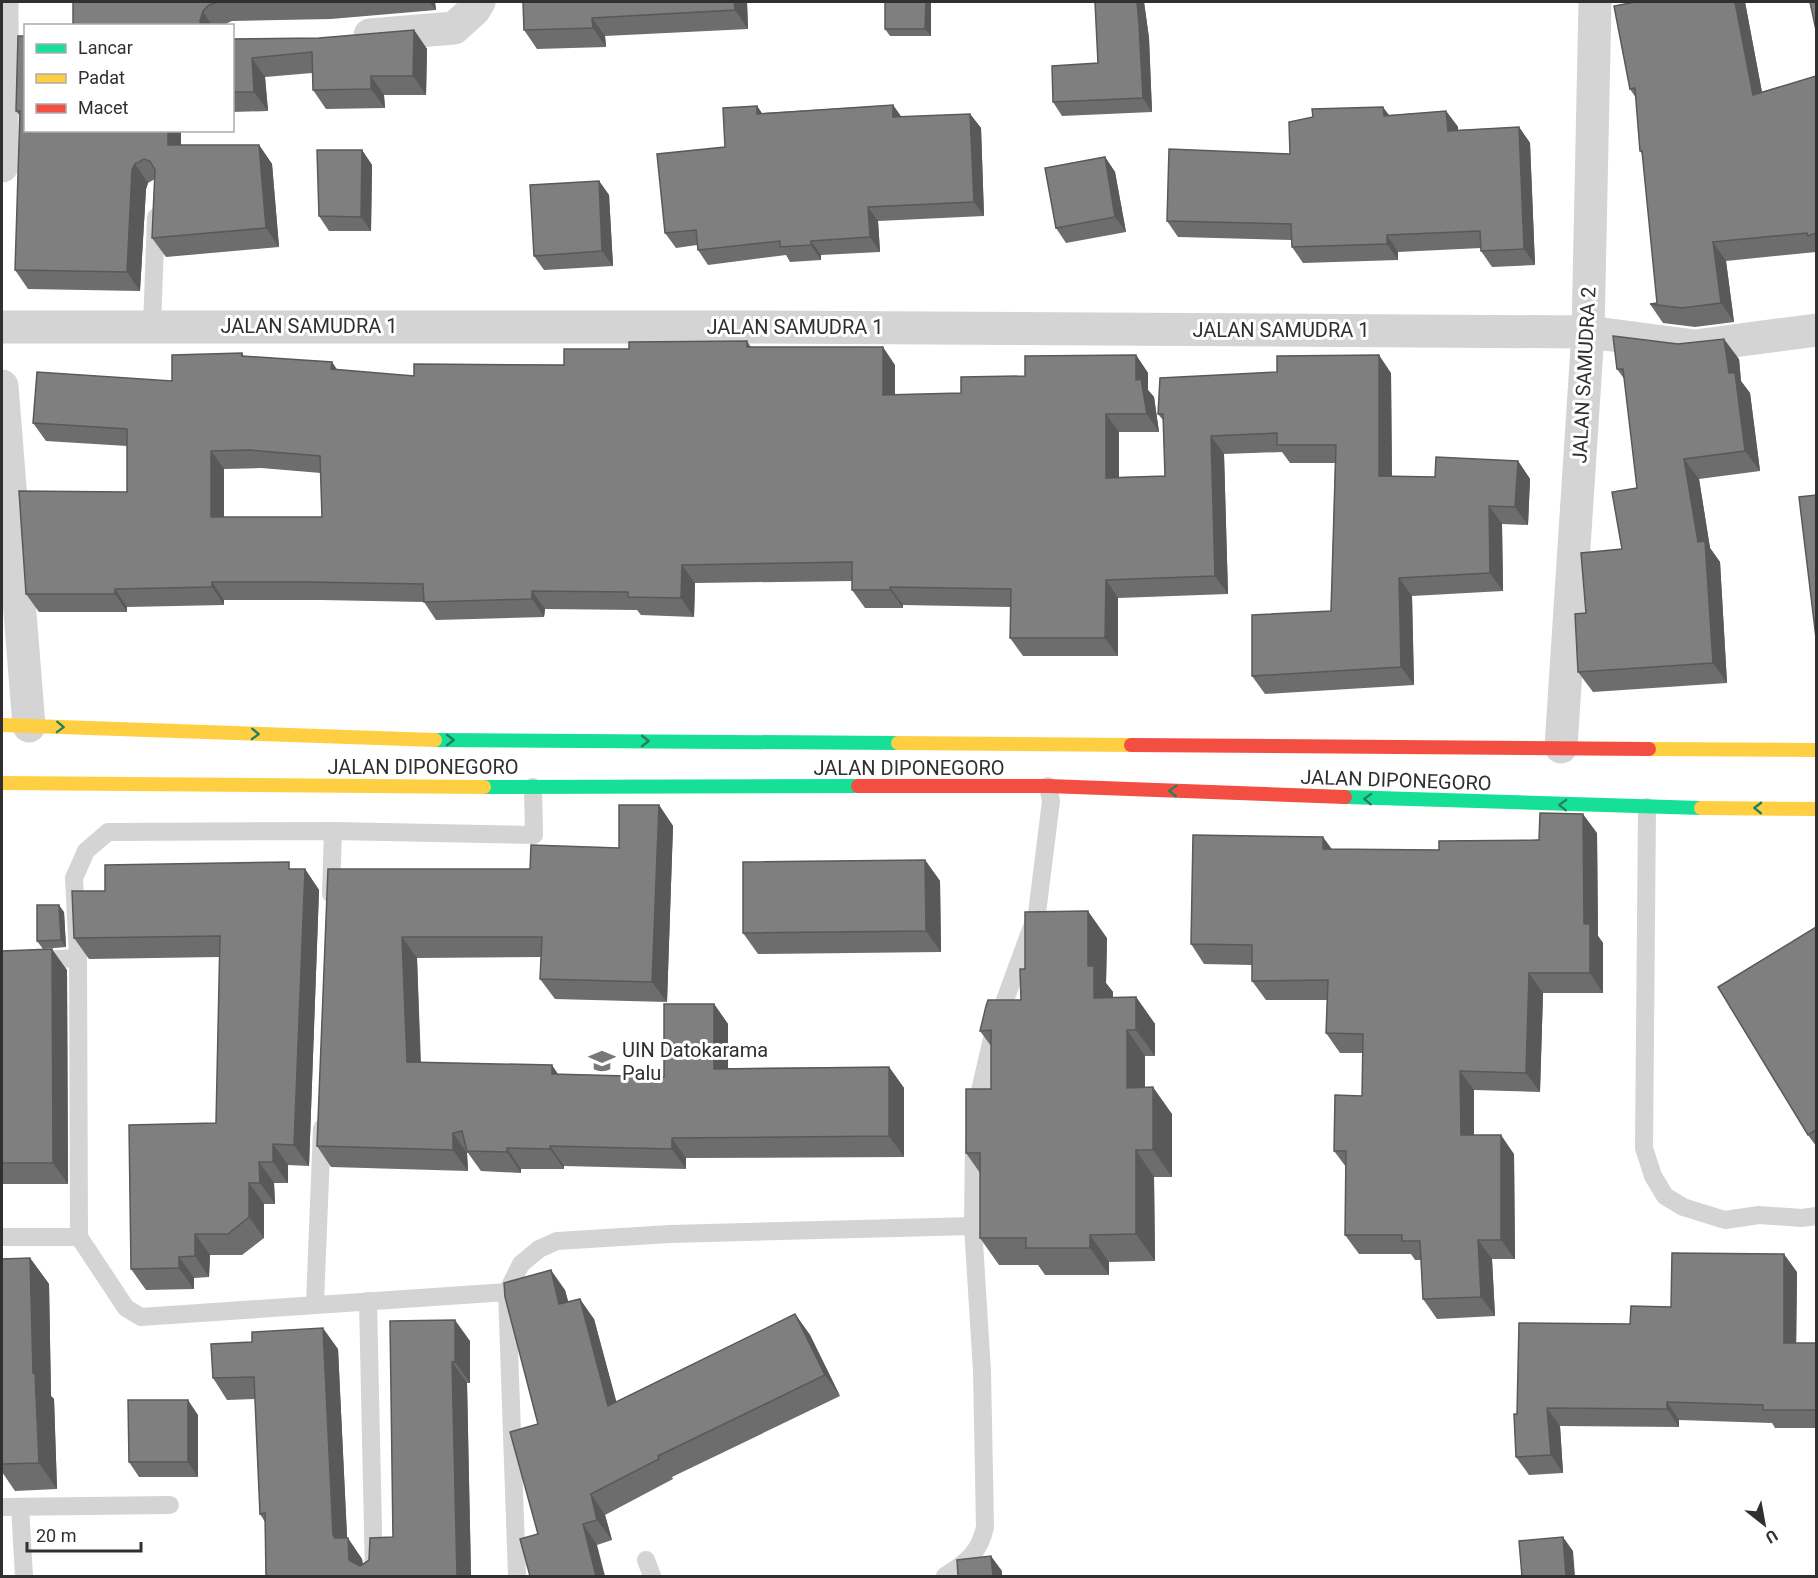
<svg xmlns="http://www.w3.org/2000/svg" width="1818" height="1578" font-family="Roboto,sans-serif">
	<rect width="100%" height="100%" fill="#fff"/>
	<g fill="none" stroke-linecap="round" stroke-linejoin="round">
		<!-- lane -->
		<g stroke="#d4d4d4" stroke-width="18">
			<polyline points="152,326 156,217"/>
			<polyline points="1647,807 1644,1148 1653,1176 1665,1196 1683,1207 1725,1220 1759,1215 1802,1218 1816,1216"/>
			<polyline points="331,894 333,831"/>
			<polyline points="2,962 78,958"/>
			<polyline points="975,1112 994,1030 1037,913 1051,801 1048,786"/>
			<polyline points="2,1237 79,1237"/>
			<polyline points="507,1292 141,1317 126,1308 79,1237 78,958 74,878 86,851 108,832 333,831 534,835 533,787"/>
			<polyline points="368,1301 374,1576"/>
			<polyline points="315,1303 322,1128"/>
			<polyline points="2,1507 170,1505"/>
			<polyline points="20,1507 24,1576"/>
			<polyline points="646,1560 652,1576"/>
			<polyline points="517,1576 507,1292 521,1264 539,1249 557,1241 670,1234 973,1226 974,1139"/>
			<path d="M945 1576C966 1563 980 1552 985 1527L982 1371 973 1226"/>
		</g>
		<!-- street -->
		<g stroke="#d4d4d4" stroke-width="33">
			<polyline points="370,35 454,28 474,10 479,2"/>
			<polyline points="2,166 2,2"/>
			<polyline points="2,327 760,327 1588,332 1695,346 1816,330"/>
			<polyline points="2,386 29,726"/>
			<polyline points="1561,747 1588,332 1595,2"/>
		</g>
		<!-- fast -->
		<g stroke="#16e098" stroke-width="14">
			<polyline points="435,740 898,743"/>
			<polyline points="484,787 858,786"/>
			<polyline points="1345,797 1701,808"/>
		</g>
		<!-- slow -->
		<g stroke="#ffcf43" stroke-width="14">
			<polyline points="2,725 435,740"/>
			<polyline points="898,743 1131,745"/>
			<polyline points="1649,749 1816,750"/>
			<polyline points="2,783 484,787"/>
			<polyline points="1701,808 1816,809"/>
		</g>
		<!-- jam -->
		<g stroke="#f24e42" stroke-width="14">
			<polyline points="1131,745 1649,749"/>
			<polyline points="858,786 1048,786 1345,797"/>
		</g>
	</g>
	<!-- wall -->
	<g fill="#6d6d6d" fill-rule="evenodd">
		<polygon points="73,2 435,2 436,10 331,19 232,21 221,26 73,26"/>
		<polygon points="523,2 747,2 748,29 605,36 606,47 537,49 524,30"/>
		<polygon points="885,2 930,2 931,3 931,36 890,36 885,29"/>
		<polygon points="1095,2 1144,2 1149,38 1152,112 1062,116 1053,102 1098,63"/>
		<polygon points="1745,2 1762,92 1816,76 1816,252 1726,261 1734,322 1695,327 1663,323 1650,304 1657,303 1643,155 1640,151 1636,98 1630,89"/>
		<polygon points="414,30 427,49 426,95 384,95 385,108 326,109 313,90 312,73 265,77 268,111 232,112 232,39 319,38"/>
		<polygon points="26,36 181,145 259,145 272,164 279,247 166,257 152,238 155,179 148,183 146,189 140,291 28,289 15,270 20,116 16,111"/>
		<polygon points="893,105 901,117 970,114 981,128 984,216 878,221 880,252 821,255 821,260 790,262 786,255 708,265 698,250 697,245 676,248 665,233 725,147 757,106 762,113"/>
		<polygon points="1446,111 1458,127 1458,130 1519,127 1530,143 1535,265 1492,267 1481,251 1481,248 1398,252 1398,260 1303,263 1292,247 1292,240 1178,237 1167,221 1290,154 1389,115"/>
		<polygon points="362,150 372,165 371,231 329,231 319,216"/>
		<polygon points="1105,157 1115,172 1126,232 1066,243 1056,228"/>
		<polygon points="599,181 609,195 613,266 544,270 534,256"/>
		<path d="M747 341 751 347 895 365V395L961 393 1025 376 1136 355 1148 373V390L1154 397 1159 432H1119V477L1165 476 1163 420 1158 414 1391 373 1392 476 1435 477 1518 461 1530 479 1528 525 1502 524 1503 591 1412 596 1414 685 1265 694 1252 676 1331 611 1335 463H1290L1282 452 1224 454 1228 594 1118 598V656H1023L1010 638V607L903 605V608H865L852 590V581L695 583 694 617 641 615 637 610 545 609 544 617 436 620 424 602 321 600H224V605L127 607V612H39L26 594 127 492V446L46 441 33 423 172 381 242 353 244 356 332 362 337 370 414 376 564 365 629 349ZM261 468 321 473 322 517H224V469Z"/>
		<polygon points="1739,359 1741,381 1750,393 1760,471 1699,479 1710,548 1720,562 1727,683 1593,692 1578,672 1586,613 1622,549 1637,488 1625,380 1617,369"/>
		<polygon points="659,805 673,826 667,1002 555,999 540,979 541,957 417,958 421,1062 558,1074 664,1077 714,1004 728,1024 728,1068 889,1067 904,1088 904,1157 686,1158 686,1169 564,1166 564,1169 521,1169 521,1173 481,1171 468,1153 467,1153 468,1171 331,1167 317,1146 328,869 530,869 619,848"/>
		<polygon points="1597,833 1598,936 1603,943 1603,993 1543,993 1540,1092 1474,1090 1474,1135 1514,1154 1515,1259 1492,1259 1495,1316 1437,1319 1423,1299 1421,1260 1415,1260 1411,1254 1359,1254 1345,1235 1346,1167 1334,1151 1362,1096 1363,1053 1340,1053 1326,1033 1327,1000 1266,1000 1252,981 1252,965 1204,964 1191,944 1331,849 1439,850"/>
		<polygon points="925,860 940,881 941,952 758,954 743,933"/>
		<polygon points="293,869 305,869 319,890 309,1166 288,1165 288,1183 274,1183 275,1204 264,1204 264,1238 242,1255 210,1255 209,1277 194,1278 194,1289 146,1290 131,1269 216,1123 220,957 89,959 74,938 105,891"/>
		<polygon points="64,912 66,947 43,949 37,941"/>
		<polygon points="1816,927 1816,1146 1808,1135"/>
		<polygon points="1107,938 1106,983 1113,992 1113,998 1136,997 1155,1024 1155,1056 1145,1056 1145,1087 1172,1114 1172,1177 1154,1177 1155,1261 1109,1262 1109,1275 1045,1275 1038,1265 999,1265 980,1238 980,1173 966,1153 991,1089 991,1046 980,1031 1021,1000 1025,969"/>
		<polygon points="2,951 67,970 68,1184 2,1184"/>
		<polygon points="30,1258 49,1284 51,1396 54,1399 57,1489 15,1491 2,1472 2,1259"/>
		<polygon points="1797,1272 1796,1343 1816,1343 1816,1428 1775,1428 1772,1423 1679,1420 1679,1427 1560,1426 1563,1473 1529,1475 1516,1457 1517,1414 1671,1307"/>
		<polygon points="565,1290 568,1301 594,1319 616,1402 795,1314 810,1335 840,1396 672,1477 673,1479 605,1515 612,1540 597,1545 538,1534 538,1424"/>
		<polygon points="390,1321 470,1341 470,1383 467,1383 471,1576 266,1576 265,1522 260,1514 255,1399 227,1400 213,1378 338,1349 347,1538 362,1559 363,1564 369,1560 393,1537"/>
		<polygon points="198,1415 198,1477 139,1477 129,1462"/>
	</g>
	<!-- shaded-wall -->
	<g fill="#595959">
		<polygon points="429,2 435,2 436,10"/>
		<polygon points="734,2 747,2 748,29 735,10"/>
		<polygon points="926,2 930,2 931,3 931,36 925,29"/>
		<polygon points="1137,2 1144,2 1149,38 1152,112 1143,98"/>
		<polygon points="1735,2 1745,2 1766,114 1753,95"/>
		<polygon points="203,11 212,26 201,26 200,21"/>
		<polygon points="592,18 605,36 606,47 593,28"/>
		<polygon points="414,30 427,49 426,95 413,76"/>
		<polygon points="252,58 265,77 268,111 254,92"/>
		<polygon points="371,76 384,95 385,108 371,89"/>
		<polygon points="893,105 903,119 893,117"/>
		<polygon points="757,106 767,121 757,114"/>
		<polygon points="1383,107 1395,123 1384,116"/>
		<polygon points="1446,111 1458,127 1459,147 1448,131"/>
		<polygon points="970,114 981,128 984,216 974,202"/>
		<polygon points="1519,127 1530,143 1535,265 1524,249"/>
		<polygon points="168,130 181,130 181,164 168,145"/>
		<polygon points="259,145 272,164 279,247 266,228"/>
		<polygon points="362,150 372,165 371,231 361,217"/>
		<polygon points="1105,157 1115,172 1126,232 1115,217"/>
		<polygon points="135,164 148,183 146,189 140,291 127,272 132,170"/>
		<polygon points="599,181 609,195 613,266 602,251"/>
		<polygon points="868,207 878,221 880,252 870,237"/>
		<polygon points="1387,235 1398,252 1398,260 1387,244"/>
		<polygon points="811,241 821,255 821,260 811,245"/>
		<polygon points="1713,242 1726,261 1734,322 1721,303"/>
		<polygon points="1724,339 1739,359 1741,381 1750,393 1760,471 1745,451 1729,373"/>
		<polygon points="883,347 895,365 895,413 883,395"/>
		<polygon points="1136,355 1148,373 1148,390 1154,397 1159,432 1147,414 1136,380"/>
		<polygon points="1379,355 1391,373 1392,494 1379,476"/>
		<polygon points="332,362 344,380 331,369"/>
		<polygon points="1106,414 1119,432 1119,496 1106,478"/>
		<polygon points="1211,436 1224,454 1228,594 1215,576"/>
		<polygon points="211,451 224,469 224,535 211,517"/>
		<polygon points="1684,459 1699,479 1710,548 1720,562 1727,683 1713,663 1698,542"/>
		<polygon points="1518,461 1530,479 1528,525 1515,507"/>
		<polygon points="1489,506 1502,524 1503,591 1490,573"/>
		<polygon points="682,565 695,583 694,617 681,598"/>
		<polygon points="1399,578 1412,596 1414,685 1401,667"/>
		<polygon points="1106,580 1118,598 1118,656 1105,638"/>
		<polygon points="212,582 224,600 224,605 212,587"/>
		<polygon points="890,587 903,605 903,608 890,590"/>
		<polygon points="115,589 127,607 127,612 115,594"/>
		<polygon points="532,591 545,609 544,617 532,599"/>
		<polygon points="659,805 673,826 667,1002 652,982"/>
		<polygon points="1583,814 1597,833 1598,936 1603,943 1603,993 1590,973 1584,924"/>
		<polygon points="1323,837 1337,856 1323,849"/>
		<polygon points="925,860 940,881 941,952 926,931"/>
		<polygon points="305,869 319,890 309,1166 294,1145"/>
		<polygon points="59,905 64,912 66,947 61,940"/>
		<polygon points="1088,911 1107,938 1106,983 1113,992 1113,1024 1094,998 1088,966"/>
		<polygon points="402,937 417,958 421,1083 407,1062"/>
		<polygon points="52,949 67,970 68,1184 53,1163"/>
		<polygon points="1529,973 1543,993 1540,1092 1526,1073"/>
		<polygon points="1136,997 1155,1024 1155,1056 1136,1030"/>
		<polygon points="714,1004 728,1024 728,1089 714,1069"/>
		<polygon points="1127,1030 1145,1056 1145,1114 1127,1088"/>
		<polygon points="552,1065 566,1086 552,1074"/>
		<polygon points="889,1067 904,1088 904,1157 889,1136"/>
		<polygon points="1460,1071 1474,1090 1474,1155 1461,1135"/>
		<polygon points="1153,1087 1172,1114 1172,1177 1153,1150"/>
		<polygon points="453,1133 467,1153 468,1171 453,1150"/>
		<polygon points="1501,1135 1514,1154 1515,1259 1501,1240"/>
		<polygon points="672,1138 686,1158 686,1169 672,1149"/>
		<polygon points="273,1144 288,1165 288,1183 273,1162"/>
		<polygon points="550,1146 564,1166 564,1169 550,1149"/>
		<polygon points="507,1148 521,1169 521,1173 507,1152"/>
		<polygon points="1136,1150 1154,1177 1155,1261 1136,1234"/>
		<polygon points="259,1162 274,1183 275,1204 260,1183"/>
		<polygon points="249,1183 264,1204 264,1238 249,1217"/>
		<polygon points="195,1234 210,1255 209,1277 195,1256"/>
		<polygon points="1090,1235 1109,1262 1109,1275 1090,1248"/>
		<polygon points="1478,1240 1492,1259 1495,1316 1481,1297"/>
		<polygon points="1784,1254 1797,1272 1796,1361 1784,1343"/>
		<polygon points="179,1257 194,1278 194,1289 179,1268"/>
		<polygon points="30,1258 49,1284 51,1396 54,1399 57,1489 39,1463 33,1373"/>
		<polygon points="551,1270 565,1290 574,1324 559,1304"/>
		<polygon points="580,1299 594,1319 623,1426 608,1406"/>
		<polygon points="795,1314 810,1335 840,1396 825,1375"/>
		<polygon points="455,1320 470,1341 470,1383 455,1362"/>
		<polygon points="323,1328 338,1349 348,1556 333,1535"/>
		<polygon points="452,1362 467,1383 471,1576 457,1576"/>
		<polygon points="188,1400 198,1415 198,1477 188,1462"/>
		<polygon points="1667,1402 1679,1420 1679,1427 1667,1409"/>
		<polygon points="1547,1408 1560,1426 1563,1473 1551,1455"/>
		<polygon points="591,1494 605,1515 612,1540 597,1520"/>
		<polygon points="583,1524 597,1545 605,1576 596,1576"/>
		<polygon points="1563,1537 1573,1551 1575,1576 1566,1576"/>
		<polygon points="348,1538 362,1559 364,1576 349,1560"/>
		<polygon points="991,1556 1002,1571 1002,1576 993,1576"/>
	</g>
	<!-- building -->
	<g fill="#7f7f7f" stroke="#595959" stroke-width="1.5" fill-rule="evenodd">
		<polygon points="73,2 256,2 218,2 209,5 203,11 200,21 201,26 73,26"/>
		<polygon points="523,2 734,2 735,10 592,18 593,28 524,30"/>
		<polygon points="885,2 926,2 925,29 885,29"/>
		<polygon points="1095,2 1137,2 1139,24 1143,98 1053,102 1052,66 1098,63"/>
		<polygon points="1635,2 1735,2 1753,95 1816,76 1816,233 1808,236 1807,233 1713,242 1721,303 1682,308 1650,304 1657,303 1642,151 1640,151 1635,88 1630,89 1614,6"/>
		<polygon points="1810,2 1816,2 1816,30"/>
		<polygon points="414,30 413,76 371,76 371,89 313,90 312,52 252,58 254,92 232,92 232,39 319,38"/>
		<polygon points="18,36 26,36 26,130 168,130 168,145 259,145 266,228 152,238 155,170 150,161 144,159 135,164 132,170 127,272 15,270 20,111 16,111"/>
		<polygon points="893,105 893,117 970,114 974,202 868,207 870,237 811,241 811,245 780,247 780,241 698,250 696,230 665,233 657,154 725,147 723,108 757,106 757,114"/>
		<polygon points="1383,107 1384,116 1446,111 1448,131 1519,127 1524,249 1481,251 1480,231 1387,235 1387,244 1292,247 1291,224 1167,221 1169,149 1290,154 1289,122 1313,117 1312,109"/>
		<polygon points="317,150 362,150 361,217 319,216"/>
		<polygon points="1105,157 1115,217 1056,228 1045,168"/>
		<polygon points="599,181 602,251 534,256 530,185"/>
		<polygon points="1613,336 1678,344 1724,339 1729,373 1735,373 1745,451 1684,459 1698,542 1705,541 1713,663 1578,672 1575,614 1586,613 1581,553 1622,549 1612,492 1637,488 1623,369 1617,369"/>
		<path d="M747 341V347H883V395L961 393V377L1025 376V356L1136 355V380L1141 379 1147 414H1106V478L1165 476 1163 414H1158L1160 378 1277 372V356L1379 355V476L1435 477 1436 457 1518 461 1515 507 1489 506 1490 573 1399 578 1401 667 1252 676V615L1331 611 1336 445H1277V433L1211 436 1215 576 1106 580 1105 638H1010L1011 589 890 587V590H852V562L682 565 681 598 628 597V592L532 591V599L424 602 423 584 308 582H212V587L115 589V594H26L19 491 127 492V429L33 423 37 372 172 381V355L242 353V356L332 362 331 369 414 376V364L564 365V349H629V342ZM249 450 320 456 322 517H211V451Z"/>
		<polygon points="1816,495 1816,638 1799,497"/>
		<polygon points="619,805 659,805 652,982 540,979 542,937 402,937 407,1062 552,1065 552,1074 664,1077 664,1004 714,1004 714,1069 889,1067 889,1136 672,1138 672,1149 550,1146 550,1149 507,1148 507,1152 467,1151 462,1131 453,1133 453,1150 317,1146 328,869 530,869 531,845 619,848"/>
		<polygon points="1540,813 1583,814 1584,924 1590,924 1590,973 1529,973 1526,1073 1460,1071 1461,1135 1501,1135 1501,1240 1478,1240 1481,1297 1423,1299 1420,1241 1402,1241 1402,1235 1345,1235 1346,1151 1334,1151 1335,1095 1362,1096 1363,1034 1326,1033 1328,980 1252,981 1252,945 1191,944 1193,835 1323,837 1323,849 1439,850 1439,841 1539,840"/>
		<polygon points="925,860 926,931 743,933 743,862"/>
		<polygon points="289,862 289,869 305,869 294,1145 273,1144 273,1162 259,1162 260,1183 249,1183 249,1217 228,1234 195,1234 195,1256 179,1257 179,1268 131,1269 129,1125 216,1123 220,936 74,938 72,891 105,891 105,865"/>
		<polygon points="37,905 59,905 61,940 37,941"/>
		<polygon points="1088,911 1088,966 1094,966 1094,998 1136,997 1136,1030 1127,1030 1127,1088 1153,1087 1153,1150 1136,1150 1136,1234 1090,1235 1090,1248 1026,1248 1026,1238 980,1238 980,1153 966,1153 966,1089 991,1089 991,1030 980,1031 986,1006 988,1000 1021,1000 1020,969 1025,969 1025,912"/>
		<polygon points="1816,927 1816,1130 1808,1135 1718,987"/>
		<polygon points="52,949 53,1163 2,1163 2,951"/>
		<polygon points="1672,1253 1784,1254 1784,1343 1816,1343 1816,1410 1763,1410 1763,1405 1667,1402 1667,1409 1547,1408 1551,1455 1516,1457 1514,1414 1517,1414 1519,1323 1630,1324 1631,1306 1671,1307"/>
		<polygon points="30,1258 33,1373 35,1373 39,1463 2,1464 2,1259"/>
		<polygon points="551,1270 559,1304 580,1299 608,1406 795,1314 825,1375 658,1456 659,1459 591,1494 597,1520 583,1524 596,1576 530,1576 520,1539 538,1534 510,1432 538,1424 505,1297 504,1283"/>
		<polygon points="455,1320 455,1362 452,1362 457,1576 266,1576 265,1513 260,1514 254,1377 213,1378 211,1344 252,1342 252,1332 323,1328 333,1535 335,1538 348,1538 349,1560 360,1566 369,1560 370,1538 393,1537 390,1321"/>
		<polygon points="128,1400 188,1400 188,1462 129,1462"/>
		<polygon points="1563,1537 1566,1576 1522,1576 1519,1541"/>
		<polygon points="991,1556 993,1576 958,1576 957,1560"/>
	</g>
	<!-- one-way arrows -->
	<defs><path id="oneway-chevron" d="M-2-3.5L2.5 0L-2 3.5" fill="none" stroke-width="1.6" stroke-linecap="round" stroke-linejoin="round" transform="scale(1.5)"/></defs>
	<g stroke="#247f5f">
		<use href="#oneway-chevron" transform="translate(60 727) rotate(2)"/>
		<use href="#oneway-chevron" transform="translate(255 734) rotate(2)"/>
		<use href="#oneway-chevron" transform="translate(450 740)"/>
		<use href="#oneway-chevron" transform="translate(645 741)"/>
		<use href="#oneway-chevron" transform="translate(1173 791) rotate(-178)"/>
		<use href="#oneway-chevron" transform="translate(1368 799) rotate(-178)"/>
		<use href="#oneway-chevron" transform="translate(1563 805) rotate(-178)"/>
		<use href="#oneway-chevron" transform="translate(1758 808) rotate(-179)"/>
	</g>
	<!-- icons -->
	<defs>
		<g id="university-bare" transform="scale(2.07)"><path d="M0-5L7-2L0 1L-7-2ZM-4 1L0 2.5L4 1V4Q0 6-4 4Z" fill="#787878" stroke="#fff" stroke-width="2.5" paint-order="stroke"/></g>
	</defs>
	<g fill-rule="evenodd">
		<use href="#university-bare" x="602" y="1061"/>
	</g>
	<g text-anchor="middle" stroke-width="6" stroke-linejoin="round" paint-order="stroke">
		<!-- street labels -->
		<g font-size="20" fill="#303030" stroke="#fff">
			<text x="309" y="333">JALAN SAMUDRA 1</text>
			<text x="795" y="334">JALAN SAMUDRA 1</text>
			<text x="1281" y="337">JALAN SAMUDRA 1</text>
			<text transform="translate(1584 375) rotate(-87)" y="7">JALAN SAMUDRA 2</text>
			<text x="423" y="774">JALAN DIPONEGORO</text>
			<text x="909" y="775">JALAN DIPONEGORO</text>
			<text transform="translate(1396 780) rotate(2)" y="7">JALAN DIPONEGORO</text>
		</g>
		<!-- poi labels -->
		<g font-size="20" fill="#303030" stroke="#fff" text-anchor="start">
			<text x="622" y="1057">UIN Datokarama<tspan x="622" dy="23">Palu</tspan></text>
		</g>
	</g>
	<!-- border -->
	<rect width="1818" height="1578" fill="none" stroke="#303030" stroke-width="6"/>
	<!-- legend -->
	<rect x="24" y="24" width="210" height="108" fill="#ffffff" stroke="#acacac" stroke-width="1.5"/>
	<rect x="36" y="44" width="30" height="9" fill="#16e098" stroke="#acacac" stroke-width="1.5"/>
	<text x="78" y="54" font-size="18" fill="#303030">Lancar</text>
	<rect x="36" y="74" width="30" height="9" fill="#ffcf43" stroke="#acacac" stroke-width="1.5"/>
	<text x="78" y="84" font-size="18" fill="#303030">Padat</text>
	<rect x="36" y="104" width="30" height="9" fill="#f24e42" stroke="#acacac" stroke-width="1.5"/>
	<text x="78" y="114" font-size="18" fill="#303030">Macet</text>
	<!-- north arrow -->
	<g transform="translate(1764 1524) rotate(149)" stroke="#ffffff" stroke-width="4.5" paint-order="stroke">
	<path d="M0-4.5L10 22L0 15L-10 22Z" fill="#303030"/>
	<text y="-9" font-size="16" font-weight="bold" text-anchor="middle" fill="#303030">U</text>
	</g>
	<!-- scale -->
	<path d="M27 1542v9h114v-9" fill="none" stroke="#303030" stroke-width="3"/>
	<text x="36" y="1542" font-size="18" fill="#303030" stroke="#ffffff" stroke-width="4.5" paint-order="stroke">20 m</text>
</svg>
